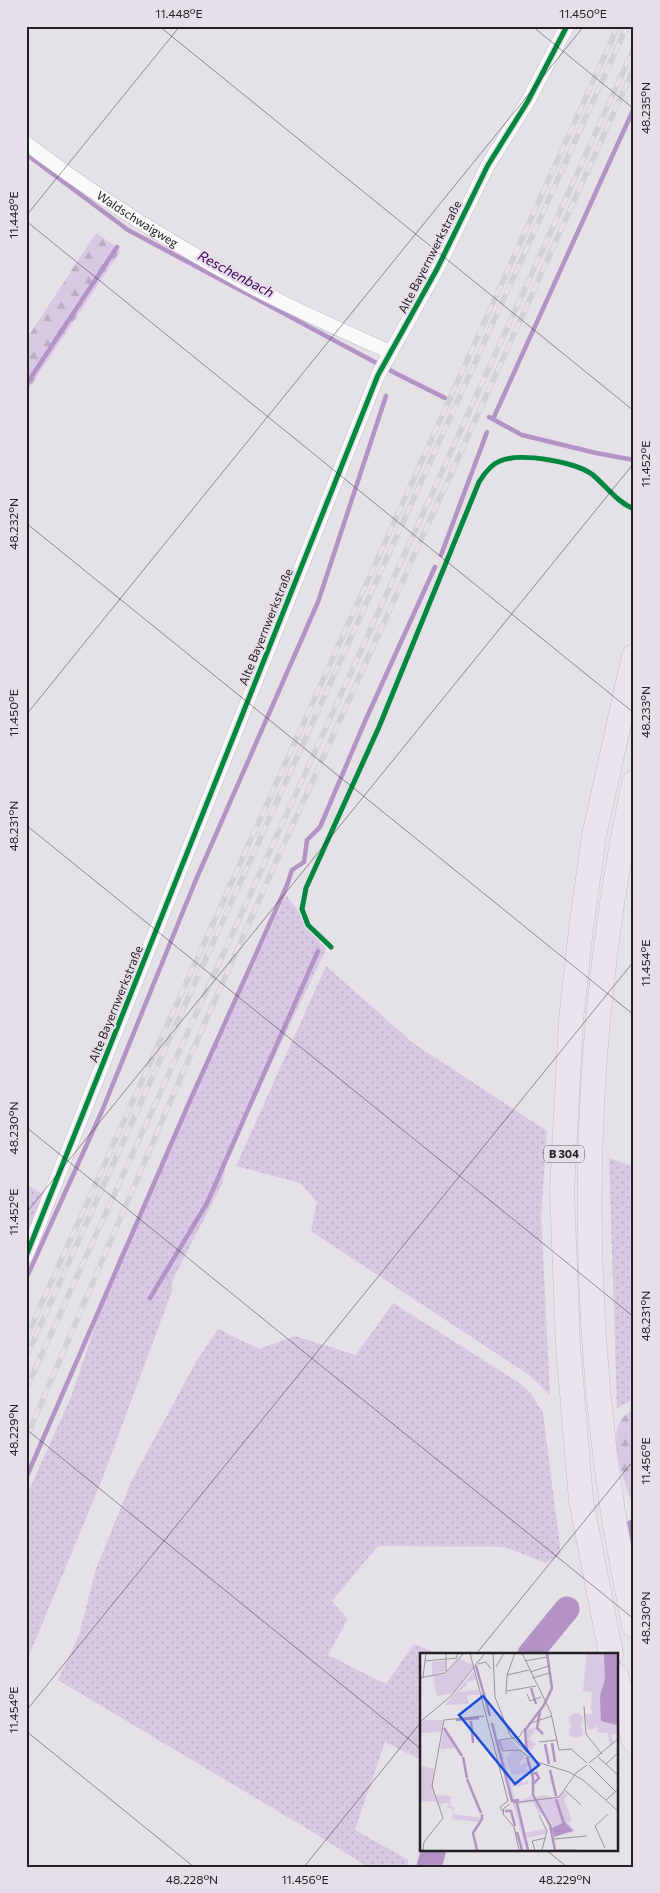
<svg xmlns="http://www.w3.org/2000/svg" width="660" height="1893" font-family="Commissioner,sans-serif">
	<defs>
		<pattern id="grass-dots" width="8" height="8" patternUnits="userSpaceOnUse" patternTransform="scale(1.25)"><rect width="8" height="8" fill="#d9c8e4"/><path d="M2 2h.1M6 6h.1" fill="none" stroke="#baacc3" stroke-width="1.8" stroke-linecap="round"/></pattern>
		<pattern id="forest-firs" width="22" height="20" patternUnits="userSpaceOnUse" patternTransform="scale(1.25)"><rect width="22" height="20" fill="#d9c8e4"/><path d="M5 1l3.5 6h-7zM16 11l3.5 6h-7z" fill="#baacc3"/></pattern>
	</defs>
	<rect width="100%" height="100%" fill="#e4e1e7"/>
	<!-- grass -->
	<g fill="url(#grass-dots)">
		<polygon points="286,895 326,949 238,1134 227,1160 222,1184 172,1281 172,1291 101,1482 26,1663 26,1497 71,1397 118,1259"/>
		<polygon points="326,966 413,1043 547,1131 541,1214 550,1395 529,1375 311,1231 317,1202 300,1183 236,1166"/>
		<polygon points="609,1158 634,1167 634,1399 617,1408"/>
		<polygon points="26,1184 44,1195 26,1237"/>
		<polygon points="393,1303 518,1382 531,1393 543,1413 561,1554 546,1563 505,1547 378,1546 332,1601 348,1619 328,1655 386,1684 414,1644 439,1654 421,1654 421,1760 385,1742 355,1830 408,1860 408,1867 368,1867 311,1831 58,1680 79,1635 96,1569 132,1480 197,1360 218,1329 259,1349 295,1336 356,1355"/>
	</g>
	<!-- forest -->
	<g fill="url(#forest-firs)">
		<polygon points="96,233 121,250 26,393 26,340"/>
		<path d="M634 1409V1542C633 1530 634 1517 632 1506 626 1477 598 1429 634 1409Z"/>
	</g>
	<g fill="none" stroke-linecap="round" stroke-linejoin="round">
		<!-- stream -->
		<g stroke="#b393c6" stroke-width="4.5">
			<polyline points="26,154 128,230 397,374 445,398"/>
			<polyline points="26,385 117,247"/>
			<polyline points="489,417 522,435 596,453 634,460"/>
			<polyline points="493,419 634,108"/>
			<polyline points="441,555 487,432"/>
			<polyline points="26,1279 102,1111 195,882 318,602 386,396"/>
			<polyline points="150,1298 207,1203 318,951"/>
			<polyline points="26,1478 188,1105 287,885 292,870 304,862 307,840 320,827 366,719 435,567"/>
		</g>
		<!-- river -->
		<g stroke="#b393c6" stroke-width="25">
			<polyline points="633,1533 634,1532"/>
			<polyline points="530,1654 567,1609"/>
			<polyline points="429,1867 434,1849"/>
		</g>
		<!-- street casing -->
		<g stroke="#c2bfc4" stroke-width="15">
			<g id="street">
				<path id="s1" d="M26 143C94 195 168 241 243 282 290 308 341 330 390 352"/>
				<polyline points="26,1256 378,375 437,269 488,165 528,101 567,26"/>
			</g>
		</g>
		<!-- highway casing -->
		<g stroke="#c1c0c2" stroke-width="25">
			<g id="highway">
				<path d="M634 782C583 1021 576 1271 613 1512 619 1550 627 1588 634 1626"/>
				<polyline points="611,1654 581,1500 568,1345 562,1191 571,1020 581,929 594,836 634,656"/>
				<polyline points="616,1675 634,1741"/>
			</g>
		</g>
		<!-- street -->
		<use href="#street" stroke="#fbfafb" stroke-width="14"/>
		<!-- highway -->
		<use href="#highway" stroke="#ebe4ef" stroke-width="24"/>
		<!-- rail casing -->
		<g stroke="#d2d1d3" stroke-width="5.5">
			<g id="rail">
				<polyline points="26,1338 618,26"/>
				<polyline points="26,1357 627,26"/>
				<polyline points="26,1389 634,48"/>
				<polyline points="26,1439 174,1093 275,864 634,68"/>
			</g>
		</g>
		<!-- rail -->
		<use href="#rail" stroke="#e5dfe9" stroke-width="4" stroke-dasharray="11" stroke-linecap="butt"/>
		<!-- cycleway casing -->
		<g stroke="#e5dfe9" stroke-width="8">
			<g id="cycleway">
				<path d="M331 947 308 925 302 909 306 888 379 727 479 482C484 474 492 464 500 461 521 452 576 462 593 475 607 487 617 502 634 509"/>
				<polyline points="26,1256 378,375 437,269 488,165 528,101 567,26"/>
			</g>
		</g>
		<!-- cycleway -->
		<use href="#cycleway" stroke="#00873e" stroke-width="5"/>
	</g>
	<!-- ticks -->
	<path fill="none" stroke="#232024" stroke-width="1" stroke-opacity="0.45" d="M159 26 634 411M532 26 634 109M26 216 180 26M26 221 634 713M26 523 634 1015M26 715 584 26M26 825 634 1317M26 1127 634 1619M26 1213 634 463M26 1429 421 1749M476 1654 634 1460M26 1711 634 961M26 1731 194 1867M545 1849 567 1867M304 1867 421 1722"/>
	<g text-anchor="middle" stroke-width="4.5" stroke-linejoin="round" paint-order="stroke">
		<!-- shield labels -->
		<rect fill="#e5dfe9" stroke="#5d595f" stroke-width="1" x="544" y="1145.5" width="40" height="17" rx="4"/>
		<g font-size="11" font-weight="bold" fill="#232024">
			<text x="564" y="1158">B 304</text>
		</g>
		<!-- street labels -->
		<g font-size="12" fill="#232024" stroke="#e5dfe9">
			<text dy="4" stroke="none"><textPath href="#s1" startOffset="135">Waldschwaigweg</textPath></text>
			<text transform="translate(430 257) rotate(-63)" y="4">Alte Bayernwerkstraße</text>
			<text transform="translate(266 627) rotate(-68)" y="4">Alte Bayernwerkstraße</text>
			<text transform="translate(116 1004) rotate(-68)" y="4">Alte Bayernwerkstraße</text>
		</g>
		<!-- water labels -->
		<g font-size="14" font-style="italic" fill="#41005c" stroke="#e5dfe9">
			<text transform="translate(236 274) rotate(28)" y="5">Reschenbach</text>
		</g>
	</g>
	<!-- overview -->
	<g transform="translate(420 1653)">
		<rect width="198" height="198" fill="#e4e1e7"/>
		<path d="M54 18 56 27 47 29V33L38 39 58 37 59 42H47L49 51 25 52ZM6 67H24L21 79 0 80V70ZM24 75 37 95 20 96ZM76 86 92 87 105 103 99 110 100 113 107 109 108 113 105 114 110 119 91 122 86 104 92 98H82L92 133 93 130 108 128V131L92 134 95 146H103L92 149ZM144 138 148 141 144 146 115 148 123 161H119L113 149 97 151 104 180 126 176V181L105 185 106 197 93 151 111 143V146L122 142 137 145ZM33 161 62 165 59 169 32 166Z" fill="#d9c8e4"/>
		<path d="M40 5 49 11 52 9 53 15 33 40 17 43 13 23 25 21ZM25 8V18L12 22V9ZM117 74 109 86 116 91 109 99 104 95 105 77ZM0 112 14 116 12 130 15 142 31 143 30 153 34 154 33 160 31 155H27L29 150H21V155L18 149 0 148ZM144 146 152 167 148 169 155 178 135 185 132 171 117 147ZM146 170 153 178 136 185 133 180Z" fill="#d9c8e4" fill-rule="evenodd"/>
		<path d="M167 0H197V82L191 81 193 89 190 94 188 80 177 79V61H173L171 55 172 39 163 38Z" fill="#d9c8e4"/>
		<path d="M149 67a7 7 0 1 1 14 0a7 7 0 1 1-14 0ZM165 61H178V72L173 73 177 75 168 77ZM149 78a7 7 0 1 1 14 0a7 7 0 1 1-14 0Z" fill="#d9c8e4"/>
		<path d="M184 0H197V72L181 68 180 43 185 26ZM145 169 153 178 134 184 132 175Z" fill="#b393c6"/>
		<path fill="none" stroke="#b393c6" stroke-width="2.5" d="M56 13 70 63M111 35 116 51M120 58 117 75 123 81M36 67 59 65M51 68 53 90M72 70 92 148 99 147M24 75 42 103M132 90 135 109M125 91 129 111M107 99 105 77 124 52 132 35 127 0M43 104 47 125M107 104 113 125V142L130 172 135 197M130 117 136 143M112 121 116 120 119 125 113 131M47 126 61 160M136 146 144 171M97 150 108 197M85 158H91L95 173M97 179 102 197M57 197 53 180 62 166V161"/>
		<path fill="none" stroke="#979499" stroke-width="1" d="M50 0 88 148 80 154 83 159M73 0 75 44 90 82 117 109 149 119M102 0 131 60 139 97 151 96 167 110M5 8 37 5V0M105 8 127 4M58 11 66 9 71 16M76 14 84 0M26 18V0M110 19 129 13M87 22 109 17M3 24 6 0M0 25 25 20 44 0M112 25 130 20V24M87 38 116 33M86 41 87 22 95 0M107 41 110 48 121 44M164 53 166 81 182 101M0 69 31 43 65 0M108 71 132 63M105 75 99 84 79 87 83 98 100 97 110 105M119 89 137 87M178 104 198 122M169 110 198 86M186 111 198 100M169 112 195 138M149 119 163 127 198 158M145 137 161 152M186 147 198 136M93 150 139 144 156 120 167 112M90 151 84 155 83 161 94 174 99 197M119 162 127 178 122 197M134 186 167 183M185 195 175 173 188 161M3 197 4 189 23 165 12 133 24 67 64 63M115 197 112 188 126 185M138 197H157"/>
		<path fill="#1d4ed8" fill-opacity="0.15" stroke="#1d4ed8" stroke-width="2.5" d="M63 43 119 112 95 131 39 62Z"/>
		<rect width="198" height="198" fill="none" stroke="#232024" stroke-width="2.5"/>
	</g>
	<!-- border -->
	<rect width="660" height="1893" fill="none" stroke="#e5dfe9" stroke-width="55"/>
	<rect x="28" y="28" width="604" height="1838" fill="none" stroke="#232024" stroke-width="2"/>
	<g font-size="12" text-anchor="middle" fill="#232024">
		<text x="179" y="18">11.448°E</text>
		<text x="583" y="18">11.450°E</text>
		<text transform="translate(646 108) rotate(-90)" y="4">48.235°N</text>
		<text transform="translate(14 215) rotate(-90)" y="4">11.448°E</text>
		<text transform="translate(646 464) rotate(-90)" y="4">11.452°E</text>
		<text transform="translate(14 524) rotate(-90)" y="4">48.232°N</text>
		<text transform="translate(646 712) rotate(-90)" y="4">48.233°N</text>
		<text transform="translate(14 713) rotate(-90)" y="4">11.450°E</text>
		<text transform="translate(14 826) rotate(-90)" y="4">48.231°N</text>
		<text transform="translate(646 963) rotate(-90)" y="4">11.454°E</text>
		<text transform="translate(14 1128) rotate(-90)" y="4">48.230°N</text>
		<text transform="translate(14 1212) rotate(-90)" y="4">11.452°E</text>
		<text transform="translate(646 1316) rotate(-90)" y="4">48.231°N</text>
		<text transform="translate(14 1430) rotate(-90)" y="4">48.229°N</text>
		<text transform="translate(646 1461) rotate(-90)" y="4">11.456°E</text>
		<text transform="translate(646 1618) rotate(-90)" y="4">48.230°N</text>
		<text transform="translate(14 1710) rotate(-90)" y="4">11.454°E</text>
		<text x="192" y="1884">48.228°N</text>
		<text x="305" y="1884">11.456°E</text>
		<text x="565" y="1884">48.229°N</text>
	</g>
</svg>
